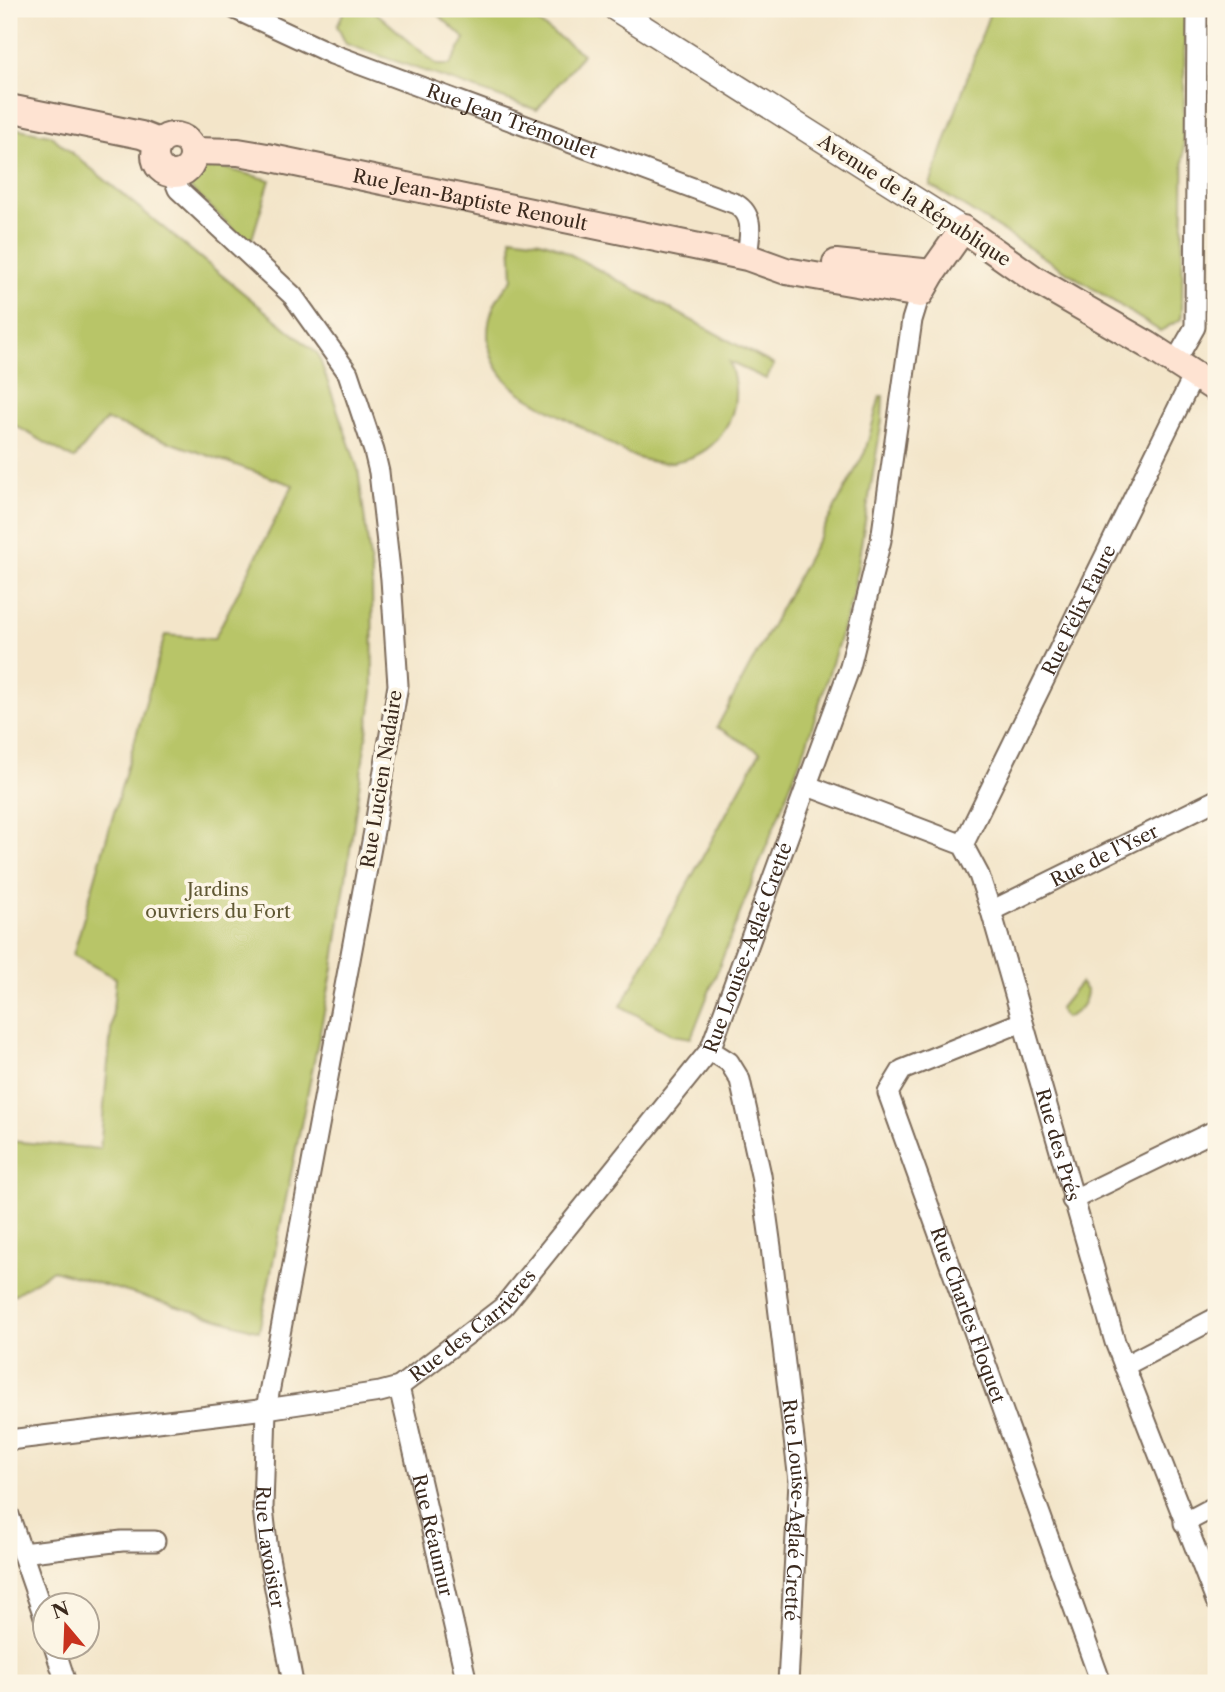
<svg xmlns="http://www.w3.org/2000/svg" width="1225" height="1692" font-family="'Libre Caslon Text',serif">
	<rect width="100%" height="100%" fill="#fcf5e5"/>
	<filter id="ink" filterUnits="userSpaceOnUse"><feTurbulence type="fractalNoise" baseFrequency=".0143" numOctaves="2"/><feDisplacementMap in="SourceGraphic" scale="14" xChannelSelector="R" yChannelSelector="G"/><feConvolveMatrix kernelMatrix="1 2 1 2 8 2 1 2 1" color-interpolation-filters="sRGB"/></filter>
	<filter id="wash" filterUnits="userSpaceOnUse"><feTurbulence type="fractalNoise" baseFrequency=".00686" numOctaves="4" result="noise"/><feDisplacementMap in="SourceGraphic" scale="28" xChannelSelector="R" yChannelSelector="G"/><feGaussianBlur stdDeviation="1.57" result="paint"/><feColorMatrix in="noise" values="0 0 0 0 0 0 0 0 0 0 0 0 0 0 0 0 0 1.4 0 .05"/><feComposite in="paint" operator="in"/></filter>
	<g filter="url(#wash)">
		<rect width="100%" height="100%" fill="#f3e5c9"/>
		<!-- green -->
		<g fill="#b8c567" stroke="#7a7842" stroke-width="2">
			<polygon points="345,9 372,9 437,65 450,65 465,39 432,9 519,9 583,54 537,110 346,44 337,26"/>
			<polygon points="991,9 1185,9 1182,312 1181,319 1160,331 930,185"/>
			<polygon points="9,127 50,135 318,354 358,469 372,574 373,691 333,968 259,1331 53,1270 14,1295 9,1295 9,1141 100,1149 116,978 73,955 165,635 214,639 293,485 106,420 74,459 9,422"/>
			<polygon points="216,166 270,180 250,245 187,185 202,168"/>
			<path d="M511 237 540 241 553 245 774 365 766 379 729 362C738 386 738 411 722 433 705 459 670 468 641 459 627 455 614 446 602 439 576 424 549 410 522 394 480 364 477 316 513 279Z"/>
			<polygon points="880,396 883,396 882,420 852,599 807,743 691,1038 673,1035 621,1006 760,752 717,727 865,452"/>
			<path d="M1080 983 1087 991C1086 1005 1078 1013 1065 1018L1059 1009Z"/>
		</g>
	</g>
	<g filter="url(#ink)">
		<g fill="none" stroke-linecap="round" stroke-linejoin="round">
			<!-- minor casing -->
			<g stroke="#7b6b5a" stroke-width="23">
				<g id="minor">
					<path id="s1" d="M235 9 332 54 736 204C756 216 749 237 747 257"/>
					<path id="s2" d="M172 174 178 189 293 296 348 373 374 451 379 472 391 579 398 685 374 831 266 1409 263 1508 268 1552 293 1683"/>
					<polyline points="1175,362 1195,327 1197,9"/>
					<path id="s3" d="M808 786 963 845 979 875 991 911 1115 1342 1216 1601"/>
					<path id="s4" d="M963 845 1194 375"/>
					<path id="s5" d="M991 911 1216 800"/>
					<path id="s6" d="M1022 1022 902 1070 888 1093 1101 1683"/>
					<path id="s7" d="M710 1050 729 1062 740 1080 761 1175 771 1247 799 1481 788 1683"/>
					<polyline points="1072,1200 1216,1130"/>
					<polyline points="1124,1366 1216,1318"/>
					<path id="s8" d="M399 1387 467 1683"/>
					<path id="s9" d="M9 1440 266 1409 380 1392 399 1387 503 1307 710 1050 850 667 881 540 912 320 920 294"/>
					<polyline points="9,1515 46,1622"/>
					<polyline points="1184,1523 1216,1506"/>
					<polyline points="22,1553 122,1541 155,1541"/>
					<polyline points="54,1646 66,1683"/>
				</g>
			</g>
			<!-- tertiary casing -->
			<g stroke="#7b6b5a" stroke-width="26">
				<polyline id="tertiary" points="615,9 963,229"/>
			</g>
			<!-- secondary casing -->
			<g stroke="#7b6b5a" stroke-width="30">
				<g id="secondary">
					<polyline points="9,108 141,135 159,142"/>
					<circle cx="174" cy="155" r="19"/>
					<path id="s10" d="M193 151 238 152 267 157 747 257 786 271 920 294 932 273 963 229 1034 279 1148 345 1216 389"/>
					<polyline points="836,263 932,273"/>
				</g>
			</g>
			<!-- minor -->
			<use href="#minor" stroke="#fff" stroke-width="19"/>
			<!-- tertiary -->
			<use href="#tertiary" stroke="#fff" stroke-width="23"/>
			<!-- secondary -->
			<use href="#secondary" stroke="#fee3d2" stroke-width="26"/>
		</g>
	</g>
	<g text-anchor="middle" stroke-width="7" stroke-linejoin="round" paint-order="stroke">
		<!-- street labels -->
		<g font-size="19" fill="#3b2a1e" stroke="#fcf5e5">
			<text dy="7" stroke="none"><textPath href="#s1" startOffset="299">Rue Jean Trémoulet</textPath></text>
			<text dy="7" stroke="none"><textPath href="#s10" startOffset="282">Rue Jean-Baptiste Renoult</textPath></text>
			<text transform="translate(915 200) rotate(33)" y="7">Avenue de la République</text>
			<text dy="7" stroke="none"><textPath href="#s4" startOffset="262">Rue Félix Faure</textPath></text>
			<text transform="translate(381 779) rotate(-81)" y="7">Rue Lucien Nadaire</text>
			<text dy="7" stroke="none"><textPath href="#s5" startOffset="126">Rue de l'Yser</textPath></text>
			<text dy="7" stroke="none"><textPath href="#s9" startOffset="964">Rue Louise-Aglaé Cretté</textPath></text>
			<text dy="7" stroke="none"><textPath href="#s3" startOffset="481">Rue des Prés</textPath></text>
			<text dy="7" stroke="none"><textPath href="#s6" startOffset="392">Rue Charles Floquet</textPath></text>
			<text dy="7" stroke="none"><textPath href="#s9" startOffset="490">Rue des Carrières</textPath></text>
			<text dy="7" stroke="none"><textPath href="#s7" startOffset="478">Rue Louise-Aglaé Cretté</textPath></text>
			<text dy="7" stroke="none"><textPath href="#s8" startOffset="152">Rue Réaumur</textPath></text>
			<text dy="7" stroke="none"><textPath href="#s2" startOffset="1460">Rue Lavoisier</textPath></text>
		</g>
		<!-- park labels -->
		<g font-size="19" fill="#605834" stroke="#fcf5e5">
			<text x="218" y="896">Jardins<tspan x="218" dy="22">ouvriers du Fort</tspan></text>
		</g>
	</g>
	<!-- margin -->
	<rect width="1225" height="1692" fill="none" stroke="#fcf5e5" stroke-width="35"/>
	<!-- north arrow -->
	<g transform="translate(66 1626) rotate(341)"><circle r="33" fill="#fcf5e5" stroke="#afa495" stroke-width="2"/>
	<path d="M0-5L12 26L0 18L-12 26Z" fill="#c8321e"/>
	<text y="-10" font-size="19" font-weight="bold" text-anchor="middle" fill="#3b2a1e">N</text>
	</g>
</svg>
